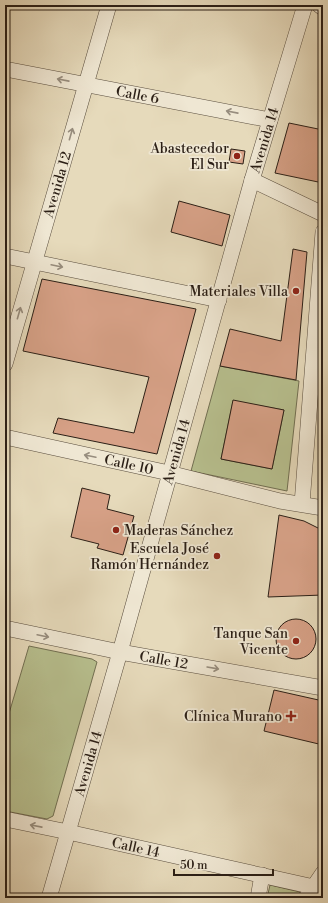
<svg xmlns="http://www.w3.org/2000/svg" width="328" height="903" font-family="'Libre Bodoni',serif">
	<rect width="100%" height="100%" fill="#e6dabb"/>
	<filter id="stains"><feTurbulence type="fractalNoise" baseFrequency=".005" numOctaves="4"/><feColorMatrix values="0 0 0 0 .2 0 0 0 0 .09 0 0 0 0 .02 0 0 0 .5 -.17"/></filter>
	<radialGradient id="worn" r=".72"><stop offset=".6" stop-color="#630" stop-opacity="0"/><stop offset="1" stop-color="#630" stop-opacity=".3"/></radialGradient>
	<!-- green -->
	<g fill="#b7bf8e" stroke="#716f52" fill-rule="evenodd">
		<path d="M220 366 299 381 287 491 191 471ZM233 401 284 410 272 469 221 459Z"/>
		<polygon points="29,646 92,659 97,662 53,816 47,819 5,811 5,727"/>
		<polygon points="270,885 300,892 296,898 267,898"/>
	</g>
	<!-- building -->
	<g fill="#d7a187" stroke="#2b1f16">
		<polygon points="289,123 323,130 323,183 275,173"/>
		<polygon points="231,149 245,151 243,164 229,162"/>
		<polygon points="179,201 230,215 222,246 171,232"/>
		<polygon points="293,249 307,252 296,380 220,366 230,329 281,341"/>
		<polygon points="42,279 196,309 157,454 53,433 58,418 134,433 149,377 23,351"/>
		<polygon points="233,400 284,410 272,469 221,459"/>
		<polygon points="82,488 110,495 107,509 134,516 123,555 97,548 99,544 71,537"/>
		<polygon points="279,515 304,521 320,529 323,534 323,595 268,597"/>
		<circle cx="296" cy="639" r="20"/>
		<polygon points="274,690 323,701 323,745 264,731"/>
	</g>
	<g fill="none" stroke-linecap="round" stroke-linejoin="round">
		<!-- street casing -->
		<g stroke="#5a4e3f" stroke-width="16">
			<g id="street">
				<polyline points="319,5 323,8"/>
				<path id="s1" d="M5 69 270 120"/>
				<polyline points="252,180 323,214"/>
				<polyline points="5,256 219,300"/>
				<path id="s2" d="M5 364 109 5"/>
				<path id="s3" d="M5 437 169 473 280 501 323 508"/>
				<polyline points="302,504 323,232"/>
				<path id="s4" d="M5 628 120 652 323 688"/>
				<path id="s5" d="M5 819 68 832 314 887"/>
				<path id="s6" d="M49 898 120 652 252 180 305 5"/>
				<polyline points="258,898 262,875"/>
				<polyline points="306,898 323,873"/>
			</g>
		</g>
		<!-- street -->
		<use href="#street" stroke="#efe7d3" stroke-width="15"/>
	</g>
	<!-- one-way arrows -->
	<defs><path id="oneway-shaft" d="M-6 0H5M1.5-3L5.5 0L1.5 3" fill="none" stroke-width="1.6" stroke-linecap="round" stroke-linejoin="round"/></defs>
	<g stroke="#978d7e">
		<use href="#oneway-shaft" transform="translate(63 80) rotate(-169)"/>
		<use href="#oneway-shaft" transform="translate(232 112) rotate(-169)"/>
		<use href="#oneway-shaft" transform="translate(71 134) rotate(-74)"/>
		<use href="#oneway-shaft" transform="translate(57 266) rotate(12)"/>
		<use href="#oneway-shaft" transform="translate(19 313) rotate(-74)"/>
		<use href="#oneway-shaft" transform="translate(90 456) rotate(-168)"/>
		<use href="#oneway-shaft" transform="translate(43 636) rotate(12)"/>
		<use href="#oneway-shaft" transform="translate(213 668) rotate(10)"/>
		<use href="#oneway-shaft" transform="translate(36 826) rotate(-169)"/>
	</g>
	<!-- markers -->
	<g fill="#8f2418" stroke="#efe7d3" stroke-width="1.5">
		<circle cx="237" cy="156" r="4"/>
		<circle cx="296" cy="291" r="4"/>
		<circle cx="116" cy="530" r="4"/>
		<circle cx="217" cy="556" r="4"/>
		<circle cx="296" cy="641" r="4"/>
		<path d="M289 710h4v4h4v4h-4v4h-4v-4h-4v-4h4z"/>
	</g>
	<g text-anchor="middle" stroke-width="3.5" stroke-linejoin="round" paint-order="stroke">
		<!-- street labels -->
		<g font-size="14" fill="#2b1f16" stroke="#efe7d3">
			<text dy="5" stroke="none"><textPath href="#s1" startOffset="135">Calle 6</textPath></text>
			<text dy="5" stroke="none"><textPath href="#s6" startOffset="788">Avenida 14</textPath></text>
			<text dy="5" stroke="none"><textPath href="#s2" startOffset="187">Avenida 12</textPath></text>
			<text dy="5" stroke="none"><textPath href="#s6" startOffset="464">Avenida 14</textPath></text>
			<text dy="5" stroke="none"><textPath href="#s3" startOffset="127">Calle 10</textPath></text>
			<text dy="5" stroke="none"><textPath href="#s4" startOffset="162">Calle 12</textPath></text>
			<text dy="5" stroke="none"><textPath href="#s6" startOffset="140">Avenida 14</textPath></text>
			<text dy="5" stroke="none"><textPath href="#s5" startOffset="134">Calle 14</textPath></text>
		</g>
		<!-- poi labels -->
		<g font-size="14" fill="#2b1f16" stroke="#efe7d3" text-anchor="end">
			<text x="229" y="153">Abastecedor<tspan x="229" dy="16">El Sur</tspan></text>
			<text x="288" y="296">Materiales Villa</text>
			<text x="124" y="535" text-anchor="start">Maderas Sánchez</text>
			<text x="209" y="553">Escuela José<tspan x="209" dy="16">Ramón Hernández</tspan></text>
			<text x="288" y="638">Tanque San<tspan x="288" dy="16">Vicente</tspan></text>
			<text x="282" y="721">Clínica Murano</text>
		</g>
	</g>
	<!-- margin -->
	<rect width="328" height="903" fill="none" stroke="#e6dabb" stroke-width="20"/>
	<rect x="6" y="6" width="316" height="891" fill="none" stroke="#2b1f16" stroke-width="2"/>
	<rect x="10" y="10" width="308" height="883" fill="none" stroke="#2b1f16"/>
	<!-- scale -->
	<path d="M174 869v6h99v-6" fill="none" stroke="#2b1f16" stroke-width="2"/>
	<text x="180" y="869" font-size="12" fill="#2b1f16" stroke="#efe7d3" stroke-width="3" paint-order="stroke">50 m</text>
	<rect width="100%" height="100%" filter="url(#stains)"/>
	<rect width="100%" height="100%" fill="url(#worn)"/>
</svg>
